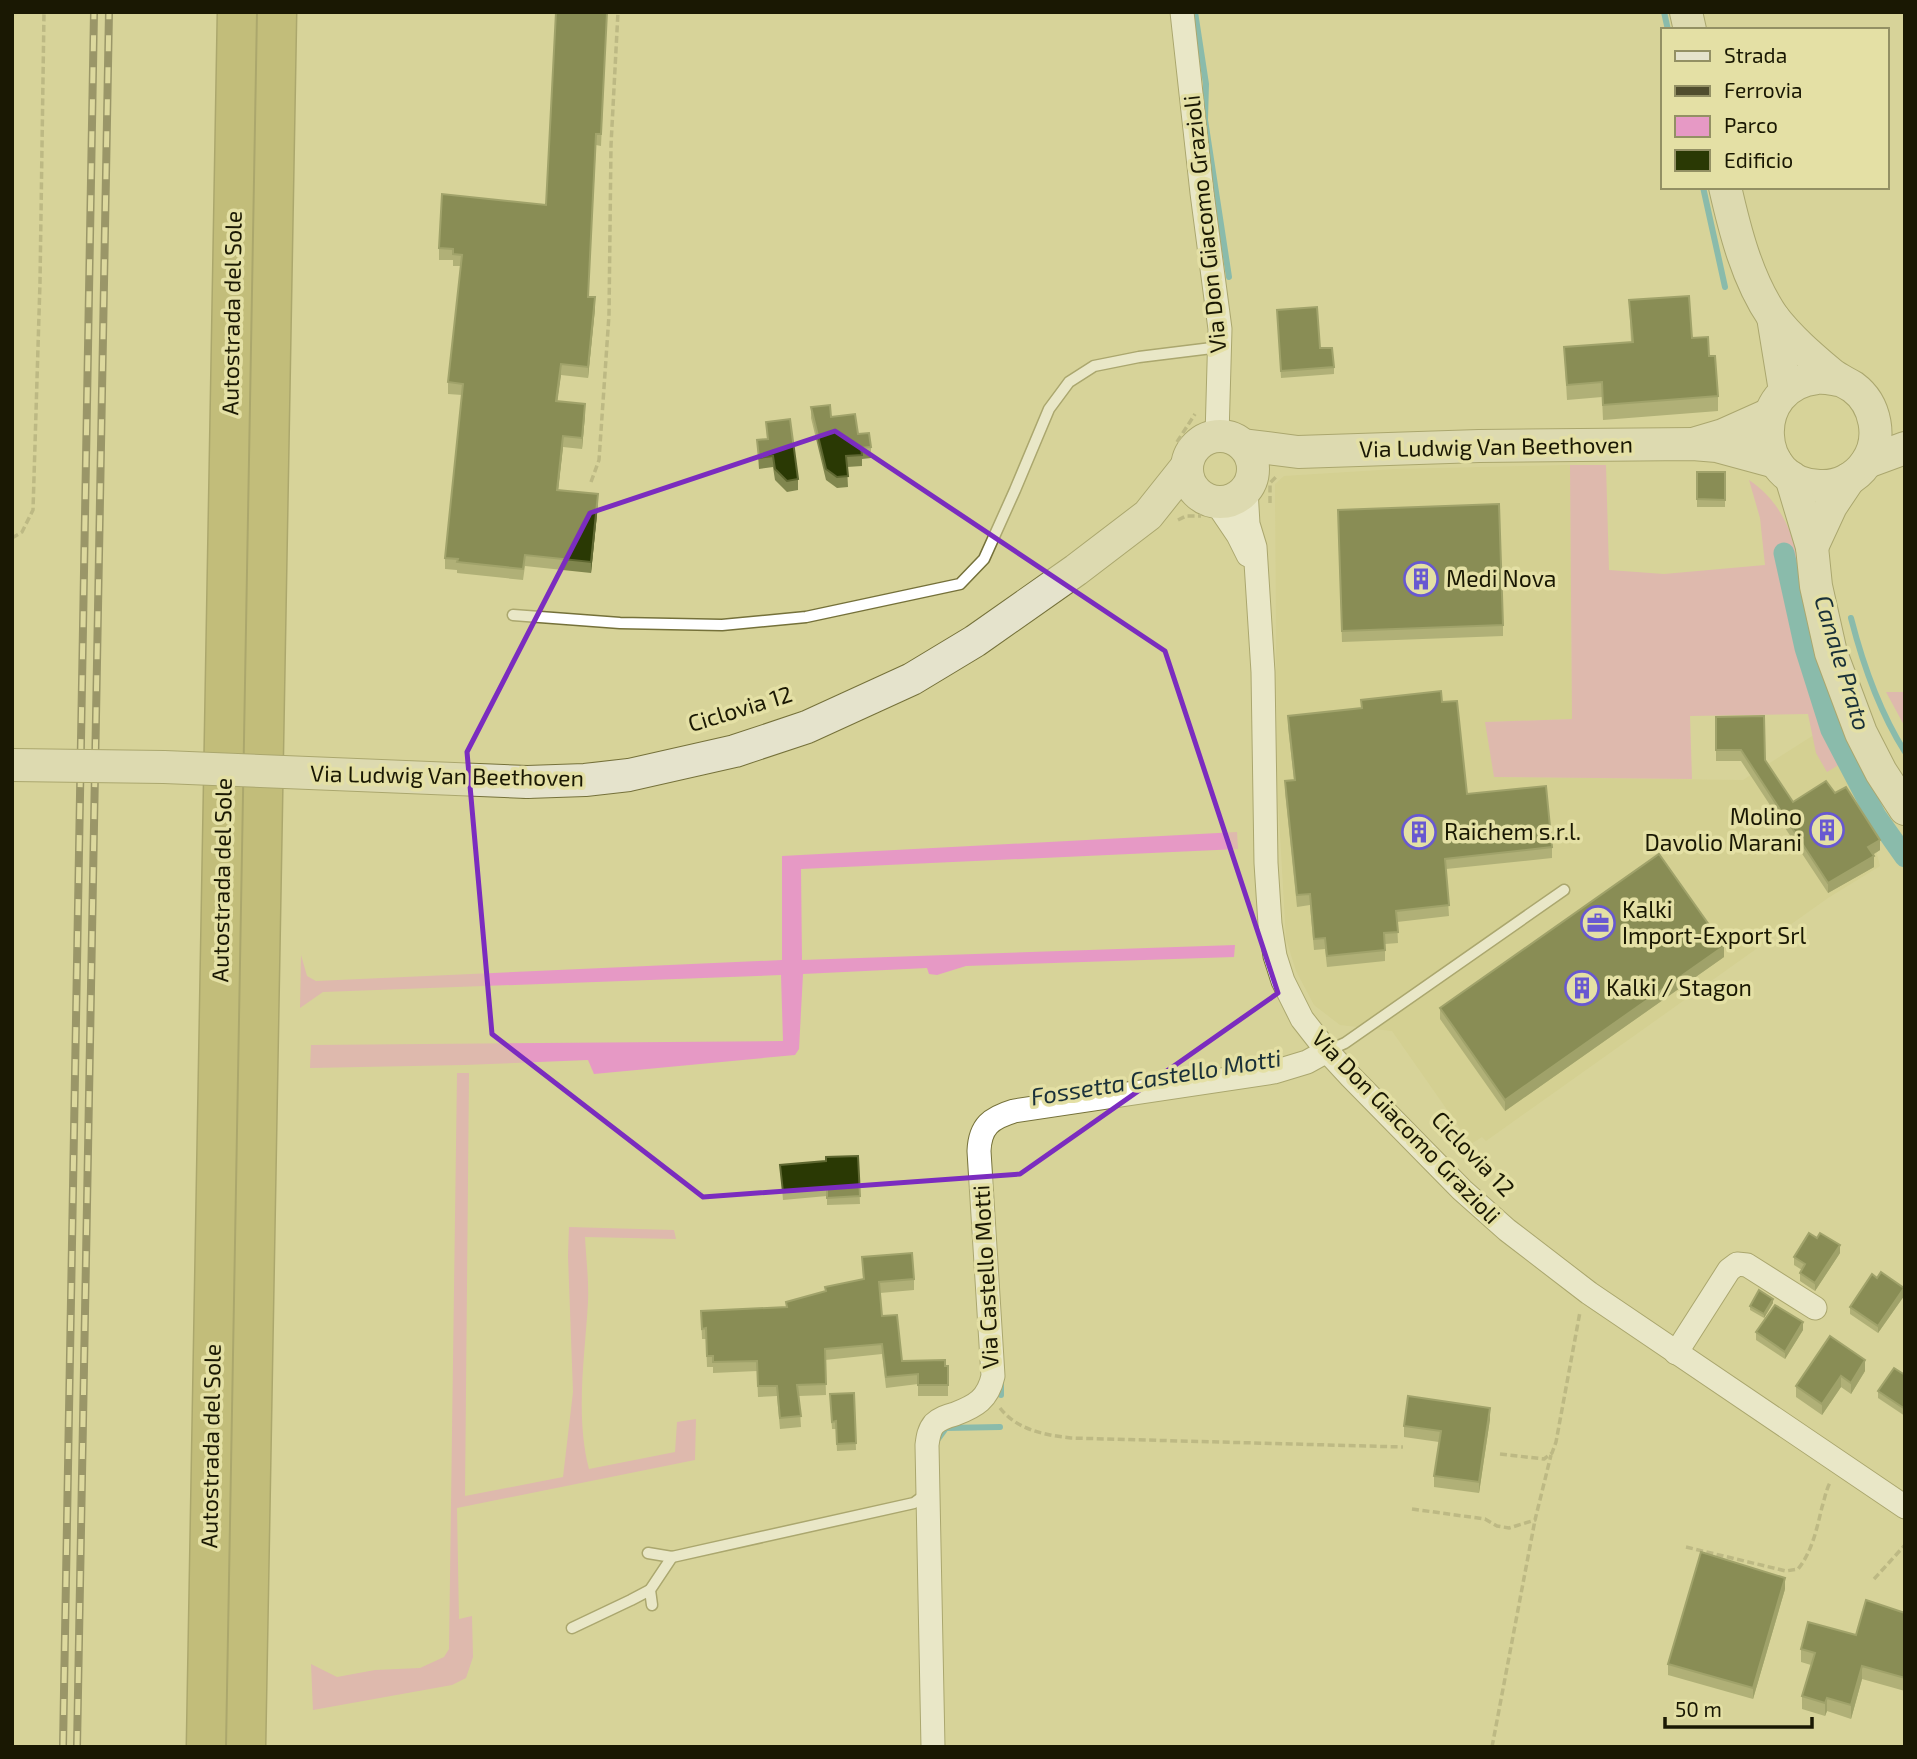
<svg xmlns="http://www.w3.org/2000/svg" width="1917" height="1759" font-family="'Exo 2',sans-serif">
	<rect width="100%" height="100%" fill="#d7d399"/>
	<!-- built -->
	<polygon fill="#d0cc89" points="1570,465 1572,719 1486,722 1494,777 1743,780 1820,731 1864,803 1880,866 1828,898 1486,1141 1482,1137 1471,1144 1392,1031 1340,1025 1314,1005 1296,971 1286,939 1277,782 1275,484 1284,476 1396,469"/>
	<!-- green -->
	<g fill="#e699c5">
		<path d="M1570 465H1606L1609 570 1664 574 1765 565 1760 518 1749 480C1771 495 1783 513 1792 537L1833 693 1842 763 1827 772 1816 753 1808 714 1690 716 1692 779 1494 777 1485 722 1572 719Z"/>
		<polygon points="1886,692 1905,692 1905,727"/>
		<polygon points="1237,832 1238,849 801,869 802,960 1235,945 1234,957 966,966 937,975 929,974 927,968 803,974 799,1049 795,1055 594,1074 588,1060 464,1065 310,1068 311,1045 783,1041 781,975 323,992 300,1008 301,955 307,976 316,981 782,960 782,856"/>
		<path d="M457 1073H469L465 1496 563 1477 573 1392 568 1256 569 1227 674 1230 676 1239 585 1237C586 1258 589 1280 588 1302 585 1356 575 1415 589 1469L675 1452 677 1422 696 1419 695 1460 457 1508 459 1619 472 1616 473 1657 466 1678 452 1685 313 1710 311 1664 337 1677 375 1670 420 1668 444 1657 449 1649Z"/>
	</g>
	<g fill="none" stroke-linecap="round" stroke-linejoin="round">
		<!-- stream -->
		<g stroke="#2e9ec2" stroke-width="6">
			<polyline points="1195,12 1206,84 1205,120 1229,277"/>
			<polyline points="1664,12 1668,30"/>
			<polyline points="1703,187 1725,287"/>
			<path d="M1851 618C1863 665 1879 711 1905 752"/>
			<polyline points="1001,1395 1001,1382"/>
			<polyline points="938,1439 946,1428 1000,1427"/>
		</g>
		<!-- canal -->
		<polyline stroke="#2e9ec2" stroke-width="21" points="1784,553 1805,648 1831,730 1876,816 1905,857"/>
		<!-- lane casing -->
		<g stroke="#75713a" stroke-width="13">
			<g id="lane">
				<polyline points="513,615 620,623 722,625 806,617 960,584 984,559 1015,490 1049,409 1069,382 1094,366 1139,357 1220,347"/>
				<polyline points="1327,1051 1345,1043 1564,890"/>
				<polyline points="648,1553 672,1557 914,1503 926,1494"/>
				<polyline points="652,1605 650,1590 672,1557"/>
				<polyline points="572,1628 631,1600 650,1590"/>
			</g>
		</g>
		<!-- street casing -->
		<g stroke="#75713a" stroke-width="25">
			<g id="street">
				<polyline points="1182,12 1202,193 1220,329 1217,436"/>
				<polyline points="1246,490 1248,524 1255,547 1263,672 1266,863 1270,924 1275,956 1283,981 1302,1019 1327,1051 1351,1077 1462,1190 1507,1230 1589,1293 1905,1507"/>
				<polyline points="1215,501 1238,535 1248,555"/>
				<polyline points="1676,1353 1729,1270 1737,1264 1747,1265 1815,1308"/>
				<path d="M933 1747 927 1445C928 1437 929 1430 934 1424 940 1418 948 1416 955 1414 976 1406 988 1399 993 1376L979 1151C980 1126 991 1118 1014 1111L1274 1072 1307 1062 1327 1051"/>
			</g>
		</g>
		<!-- secondary casing -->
		<g stroke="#75713a" stroke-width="34">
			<g id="secondary">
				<polyline points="1686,12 1690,30"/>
				<path d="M1725 187C1735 231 1747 279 1773 317 1789 338 1810 356 1830 373 1837 379 1845 382 1853 387 1876 404 1883 439 1866 463 1856 478 1838 487 1820 486 1753 485 1749 385 1817 378 1824 377 1832 379 1838 380"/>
				<polyline points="1773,317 1785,391"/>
				<circle cx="1220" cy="469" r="33"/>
				<polyline points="1696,443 1723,435 1770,414"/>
				<polyline points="1243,445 1298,452 1479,446 1693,444 1717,446 1776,462"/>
				<polyline points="1867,462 1905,448"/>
				<polyline points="1791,477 1812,547 1816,586 1831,653 1861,733 1881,772 1905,809"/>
				<polyline points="1812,547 1831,506 1849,479"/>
				<polyline points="527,782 585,780 629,775 735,751 807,727 912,679 975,641 1076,570 1148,515 1187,466"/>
			</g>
		</g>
		<!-- highway casing -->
		<g stroke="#777238" stroke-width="41">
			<g id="highway">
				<polyline points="206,1747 237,12"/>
				<polyline points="246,1747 277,12"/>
			</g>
		</g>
		<!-- path -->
		<g stroke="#9d9a6b" stroke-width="3.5" stroke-dasharray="7 3.5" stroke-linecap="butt">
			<polyline points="1177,442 1195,414"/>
			<polyline points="591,482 599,460 609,315 611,145 618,12"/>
			<polyline points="1270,503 1270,483 1278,475"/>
			<polyline points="1178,520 1186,516 1201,516"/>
			<polyline points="12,538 22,532 33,510 40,282 44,12"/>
			<path d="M1000 1408C1017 1430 1045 1435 1071 1438L1403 1447"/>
			<polyline points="1500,1454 1544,1459 1552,1453 1556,1442 1580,1312"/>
			<polyline points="1412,1509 1485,1519 1497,1526 1509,1528 1535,1520 1551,1455"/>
			<path d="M1686 1547 1786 1571 1798 1569C1812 1552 1817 1528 1822 1507 1825 1498 1826 1489 1831 1481"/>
			<polyline points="1874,1579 1905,1545"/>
			<polyline points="1492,1747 1535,1520"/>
		</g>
		<!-- lane -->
		<use href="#lane" stroke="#fff" stroke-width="10"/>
		<!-- street -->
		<use href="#street" stroke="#fff" stroke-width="23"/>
		<!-- secondary -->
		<use href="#secondary" stroke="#e5e3cc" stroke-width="32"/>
		<!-- highway -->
		<use href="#highway" stroke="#a9a355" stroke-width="38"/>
		<!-- rail casing -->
		<g stroke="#504d2e" stroke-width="8">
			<g id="rail">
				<polyline points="63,1747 94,12"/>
				<polyline points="77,1747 109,12"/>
			</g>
		</g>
		<!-- rail -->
		<use href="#rail" stroke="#e4e0a5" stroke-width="5" stroke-dasharray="16" stroke-linecap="butt"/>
		<!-- secondary-bridge casing -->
		<g stroke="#75713a" stroke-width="34" stroke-linecap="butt">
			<polyline id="secondary-bridge" points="12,765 164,767 527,782"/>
		</g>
		<!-- secondary-bridge -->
		<use href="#secondary-bridge" stroke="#e5e3cc" stroke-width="32"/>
	</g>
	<!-- wall -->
	<g fill="#80864e">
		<polygon points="607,12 601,146 596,145 588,297 595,309 588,378 561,375 557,401 585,415 582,449 563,447 558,490 598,505 591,573 525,566 523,580 457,573 457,570 445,569 445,558 462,395 448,394 448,382 461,266 453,266 453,260 439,260 439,248 546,205"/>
		<polygon points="1629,300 1692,338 1709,356 1718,396 1718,411 1603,420 1602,397 1567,400 1564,347 1631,342"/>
		<polygon points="1277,310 1320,348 1334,367 1334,374 1281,378"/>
		<polygon points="811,407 831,417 858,434 871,447 871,458 862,459 862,466 847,467 848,487 837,488 826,480 811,418"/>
		<polygon points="766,422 798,479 798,490 787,492 775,480 773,467 759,469 757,440 767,439"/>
		<rect x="1697" y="472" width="28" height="35"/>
		<polygon points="1338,521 1503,625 1503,636 1342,642"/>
		<polygon points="1361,700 1442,702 1467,794 1552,847 1552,858 1446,869 1449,916 1397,922 1398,943 1385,944 1385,961 1327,967 1325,949 1314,950 1310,905 1297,907 1285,792 1285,781 1294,780 1288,727 1288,716 1361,708"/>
		<polygon points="1716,717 1765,760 1793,802 1880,850 1873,855 1874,867 1828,893 1741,761 1716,761"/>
		<polygon points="1724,957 1505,1111 1440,1019 1440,1008"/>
		<polygon points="858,1156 860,1204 827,1205 827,1196 783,1200 780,1165 826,1161"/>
		<polygon points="1840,1253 1815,1291 1800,1281 1800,1273 1802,1270 1794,1265 1794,1257"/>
		<polygon points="862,1257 914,1279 914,1290 880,1293 882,1316 902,1361 948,1366 948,1396 918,1396 918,1384 886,1388 882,1354 825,1360 826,1395 799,1396 801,1427 780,1429 777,1396 758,1397 757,1371 713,1373 713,1367 707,1367 706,1339 702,1339 701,1311 786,1307 786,1302 825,1291 825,1287 863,1279"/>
		<polygon points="1904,1296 1878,1333 1850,1314 1850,1307"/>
		<polygon points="1773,1303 1764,1318 1750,1310 1750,1306"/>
		<polygon points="1803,1330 1785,1359 1756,1340 1756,1332"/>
		<polygon points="1865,1371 1851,1394 1841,1387 1822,1415 1796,1397 1796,1386"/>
		<polygon points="1905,1375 1905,1416 1878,1398 1878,1391"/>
		<polygon points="854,1393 856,1450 837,1451 836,1429 832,1429 830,1394"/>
		<polygon points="1490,1419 1479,1493 1434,1487 1434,1476 1439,1442 1404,1437 1404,1426"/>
		<polygon points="1785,1589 1753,1699 1668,1675 1668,1664"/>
		<polygon points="1905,1613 1905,1691 1862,1679 1851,1719 1827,1711 1825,1716 1802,1709 1802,1696 1811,1665 1801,1662 1801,1649 1856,1635"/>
	</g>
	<!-- shaded-wall -->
	<g fill="#5e6731">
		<polygon points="595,297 595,309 588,378 588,367"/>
		<polygon points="561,364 561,375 556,412 556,401"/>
		<polygon points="585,404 585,415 582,449 582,438"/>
		<polygon points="563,436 563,447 557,501 557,490"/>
		<polygon points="598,494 598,505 591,573 591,562"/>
		<polygon points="1880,840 1880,850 1868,857 1868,847"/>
		<polygon points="1874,856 1874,867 1828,893 1828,883"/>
		<polygon points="1724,946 1724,957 1505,1111 1505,1100"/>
		<polygon points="1840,1245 1840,1253 1815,1291 1815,1283"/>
		<polygon points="1904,1288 1904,1296 1878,1333 1878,1326"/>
		<polygon points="1773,1299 1773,1303 1764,1318 1764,1314"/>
		<polygon points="1803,1322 1803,1330 1785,1359 1785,1352"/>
		<polygon points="1865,1360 1865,1371 1851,1394 1851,1383"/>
		<polygon points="1841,1376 1841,1387 1822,1415 1822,1404"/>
		<polygon points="1490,1408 1490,1419 1479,1493 1479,1482"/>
		<polygon points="1785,1578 1785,1589 1753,1699 1753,1688"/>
		<polygon points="1862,1666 1862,1679 1851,1719 1851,1705"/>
		<polygon points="1827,1698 1827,1711 1825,1716 1825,1703"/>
	</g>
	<!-- building -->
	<g fill="#2a3904" stroke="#5e6731" stroke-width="2">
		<polygon points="556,12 607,12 601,134 596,134 588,297 595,297 588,367 561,364 556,401 585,404 582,438 563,436 557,490 598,494 591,562 525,555 523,569 457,562 458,559 445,558 463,384 448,382 462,255 453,254 453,249 439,248 442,194 546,205"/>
		<polygon points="1689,296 1692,338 1708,337 1709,356 1715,356 1718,396 1603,405 1602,382 1567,385 1564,347 1633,342 1629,300"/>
		<polygon points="1317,307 1320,348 1332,348 1334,367 1281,371 1277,310"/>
		<polygon points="830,405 831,417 855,414 858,434 869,433 871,447 861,448 862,455 846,456 848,476 837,477 826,469 811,407"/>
		<polygon points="790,419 798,479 787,481 775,469 773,456 759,458 757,440 768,439 766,422"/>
		<polygon points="1697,472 1725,472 1725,500 1697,499"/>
		<polygon points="1499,504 1503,625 1342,631 1338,510"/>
		<polygon points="1441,691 1442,702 1457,701 1467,794 1546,786 1552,847 1445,859 1449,905 1396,911 1398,932 1384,933 1385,950 1327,956 1325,938 1314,939 1310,894 1297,895 1285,781 1295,780 1288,716 1362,708 1361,700"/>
		<polygon points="1764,716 1765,760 1793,802 1826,781 1835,793 1846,787 1880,840 1868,847 1874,856 1828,883 1741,750 1716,750 1716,717"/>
		<polygon points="1659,854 1724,946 1505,1100 1440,1008"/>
		<polygon points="858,1156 860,1196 827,1198 827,1189 783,1192 780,1165 826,1161 826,1157"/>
		<polygon points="1809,1233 1817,1238 1820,1233 1840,1245 1815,1283 1800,1273 1805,1264 1794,1257"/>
		<polygon points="912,1253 914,1279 879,1282 882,1316 897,1315 902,1361 945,1360 945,1366 948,1366 948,1385 918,1385 918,1374 886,1377 882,1344 825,1349 826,1384 797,1385 801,1416 780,1418 777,1386 758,1386 757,1361 713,1362 713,1356 707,1356 706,1328 702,1329 701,1311 787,1307 786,1302 826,1291 825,1287 864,1279 862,1257"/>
		<polygon points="1881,1272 1904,1288 1878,1326 1850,1307 1872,1274 1877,1278"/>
		<polygon points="1759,1290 1773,1299 1764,1314 1750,1306"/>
		<polygon points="1775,1305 1803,1322 1785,1352 1756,1332"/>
		<polygon points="1830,1336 1865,1360 1851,1383 1841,1376 1822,1404 1796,1386"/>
		<polygon points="1894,1368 1905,1375 1905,1409 1878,1391"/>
		<polygon points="854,1393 856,1443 837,1444 836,1421 832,1422 830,1394"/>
		<polygon points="1408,1396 1490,1408 1479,1482 1434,1476 1441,1431 1404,1426"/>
		<polygon points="1701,1552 1785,1578 1753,1688 1668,1664"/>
		<polygon points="1866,1600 1905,1613 1905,1678 1862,1666 1851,1705 1827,1698 1825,1703 1802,1696 1815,1653 1801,1649 1808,1622 1856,1635"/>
	</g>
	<!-- marked area -->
	<path d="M0 0H1917V1759H0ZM835 431 1165 651 1278 993 1020 1174 703 1197 492 1034 467 752 590 513Z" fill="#d7d399" fill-opacity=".55" fill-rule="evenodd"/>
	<path fill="none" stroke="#7b2cbf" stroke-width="5" stroke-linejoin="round" d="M835 431 1165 651 1278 993 1020 1174 703 1197 492 1034 467 752 590 513Z"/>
	<!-- icons -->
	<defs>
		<g id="building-ring" transform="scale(1.75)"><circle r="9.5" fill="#e4e0a5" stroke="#6858d1" stroke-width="1.5"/><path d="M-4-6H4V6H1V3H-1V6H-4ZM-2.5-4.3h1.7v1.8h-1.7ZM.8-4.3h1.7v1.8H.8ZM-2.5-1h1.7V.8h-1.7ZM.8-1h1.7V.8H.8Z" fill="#6858d1"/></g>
		<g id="office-ring" transform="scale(1.75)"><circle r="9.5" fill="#e4e0a5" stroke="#6858d1" stroke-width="1.5"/><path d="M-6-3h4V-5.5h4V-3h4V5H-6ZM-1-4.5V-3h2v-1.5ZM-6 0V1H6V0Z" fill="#6858d1"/></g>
	</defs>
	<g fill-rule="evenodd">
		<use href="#building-ring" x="1421" y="579"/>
		<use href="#building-ring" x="1827" y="830"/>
		<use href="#building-ring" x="1419" y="832"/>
		<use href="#office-ring" x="1598" y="923"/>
		<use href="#building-ring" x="1582" y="988"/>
	</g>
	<g text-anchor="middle" stroke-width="7" stroke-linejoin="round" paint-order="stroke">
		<!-- street labels -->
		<g font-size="23" fill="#1a1803" stroke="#e4e0a5">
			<text transform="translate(1205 224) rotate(-96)" y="8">Via Don Giacomo Grazioli</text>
			<text transform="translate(232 313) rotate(-89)" y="8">Autostrada del Sole</text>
			<text transform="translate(1496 447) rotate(-1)" y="8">Via Ludwig Van Beethoven</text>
			<text transform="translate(740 709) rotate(-17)" y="8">Ciclovia 12</text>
			<text transform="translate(447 776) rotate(1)" y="8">Via Ludwig Van Beethoven</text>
			<text transform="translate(222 880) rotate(-89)" y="8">Autostrada del Sole</text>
			<text transform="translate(1406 1127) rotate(46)" y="8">Via Don Giacomo Grazioli</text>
			<text transform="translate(1473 1154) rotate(46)" y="8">Ciclovia 12</text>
			<text transform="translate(986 1277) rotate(-93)" y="8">Via Castello Motti</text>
			<text transform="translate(211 1446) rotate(-89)" y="8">Autostrada del Sole</text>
		</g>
		<!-- poi labels -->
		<g font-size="23" fill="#1a1803" stroke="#e4e0a5" text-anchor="start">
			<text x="1446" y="587">Medi Nova</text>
			<text x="1802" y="825" text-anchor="end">Molino<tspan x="1802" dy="26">Davolio Marani</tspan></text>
			<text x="1444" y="840">Raichem s.r.l.</text>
			<text x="1622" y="918">Kalki<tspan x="1622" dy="26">Import-Export Srl</tspan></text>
			<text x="1606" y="996">Kalki / Stagon</text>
		</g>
		<!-- water labels -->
		<g font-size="24" font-style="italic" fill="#193039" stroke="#e4e0a5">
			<text transform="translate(1842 663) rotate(73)" y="8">Canale Prato</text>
			<text transform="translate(1156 1078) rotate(-9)" y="8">Fossetta Castello Motti</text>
		</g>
	</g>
	<!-- border -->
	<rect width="1917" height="1759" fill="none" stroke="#1a1803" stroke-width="28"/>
	<!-- legend -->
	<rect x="1661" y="28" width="228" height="161" fill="#e4e0a5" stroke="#939064" stroke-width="2"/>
	<rect x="1675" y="51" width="35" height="10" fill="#e5e3cc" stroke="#939064" stroke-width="2"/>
	<text x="1724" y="63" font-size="21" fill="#1a1803">Strada</text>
	<rect x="1675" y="86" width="35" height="10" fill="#504d2e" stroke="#939064" stroke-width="2"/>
	<text x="1724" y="98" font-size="21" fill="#1a1803">Ferrovia</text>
	<rect x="1675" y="116" width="35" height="21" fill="#e699c5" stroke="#939064" stroke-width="2"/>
	<text x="1724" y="133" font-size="21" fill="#1a1803">Parco</text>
	<rect x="1675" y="150" width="35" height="21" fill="#2a3904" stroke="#939064" stroke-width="2"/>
	<text x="1724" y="168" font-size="21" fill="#1a1803">Edificio</text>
	<!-- scale -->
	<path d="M1665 1717v10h147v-10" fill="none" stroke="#1a1803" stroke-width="3.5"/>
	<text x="1675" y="1717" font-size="21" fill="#1a1803" stroke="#e4e0a5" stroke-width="5" paint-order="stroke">50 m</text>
</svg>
